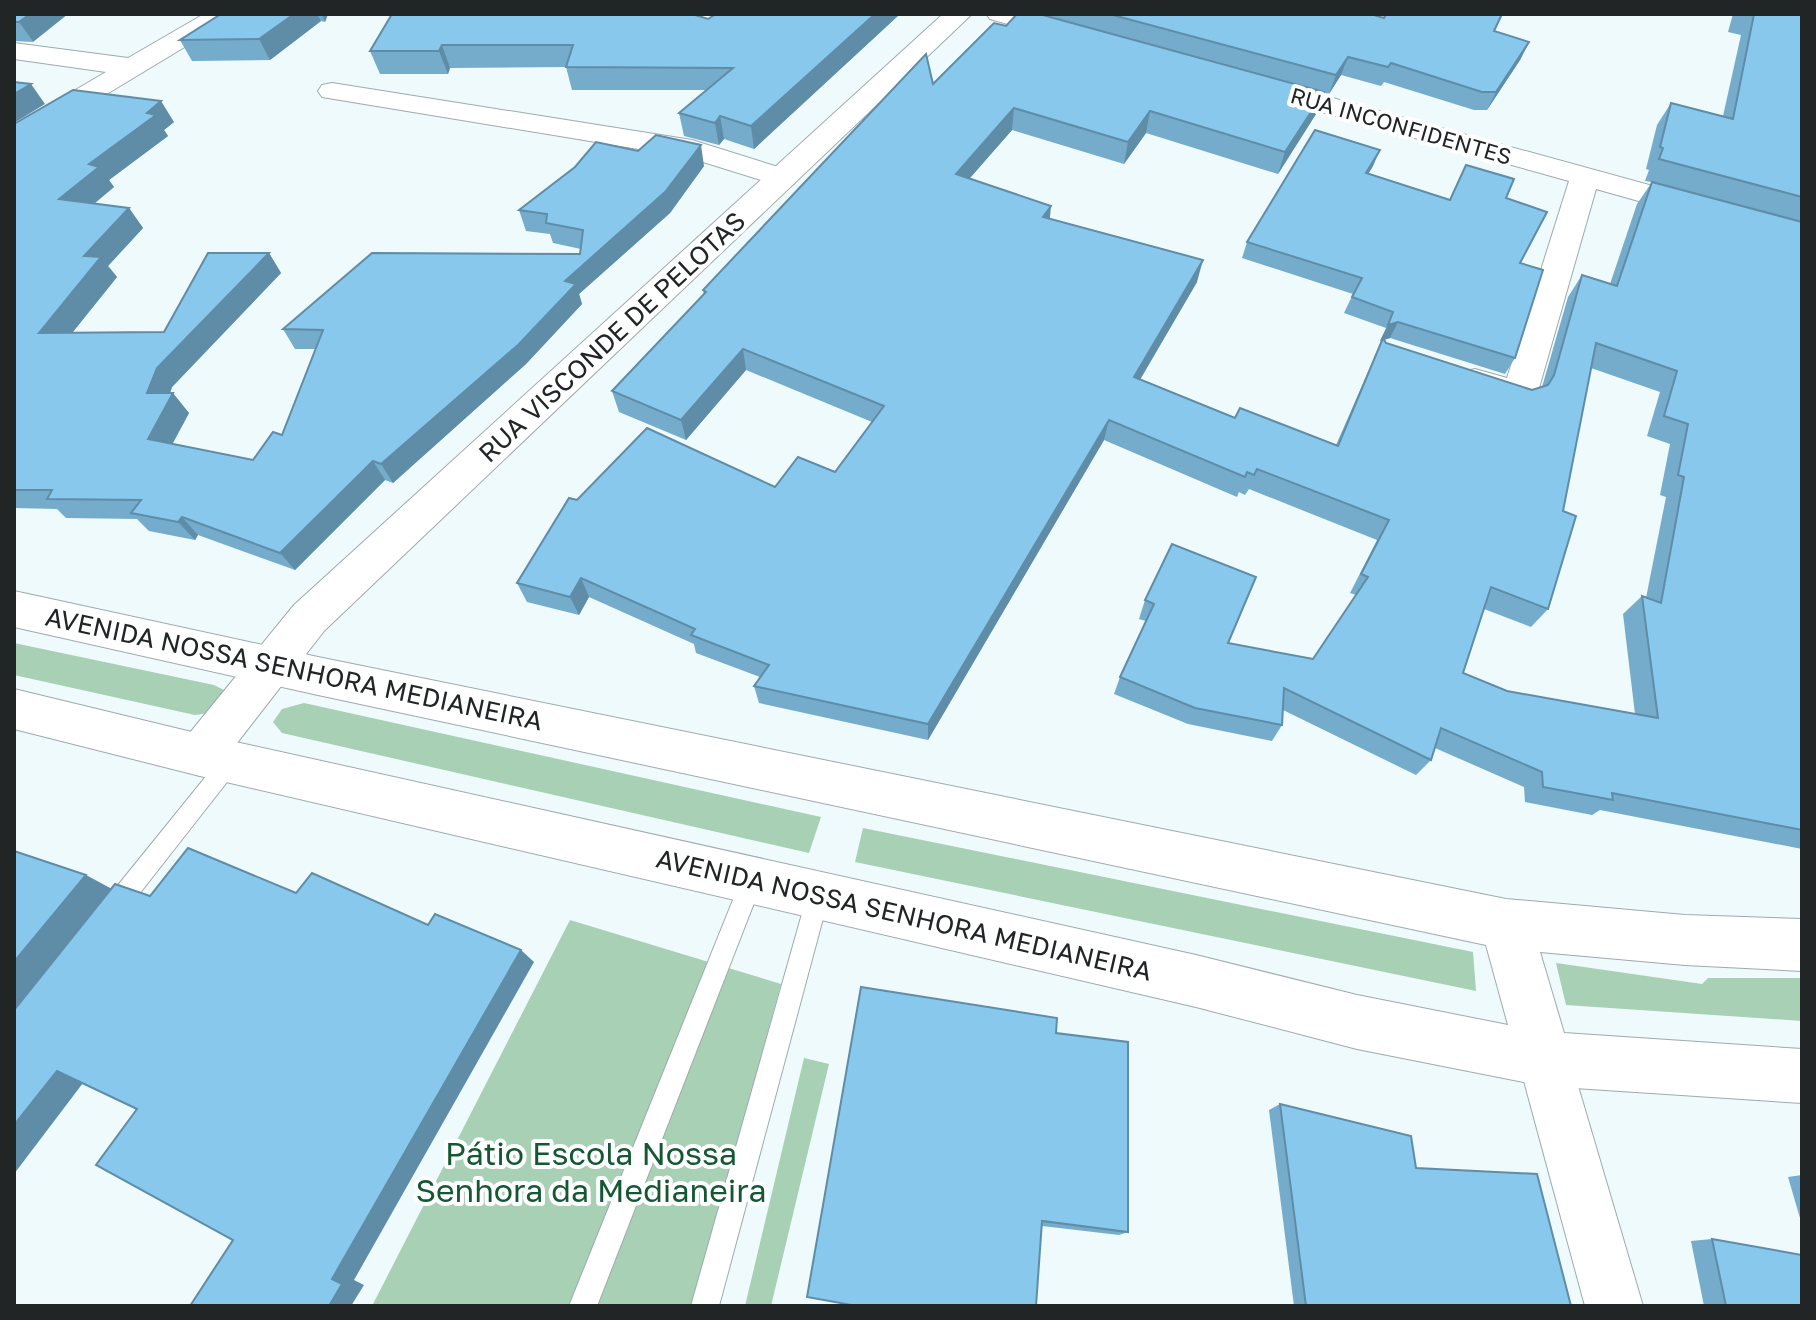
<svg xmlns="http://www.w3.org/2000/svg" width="1816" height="1320" font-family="'Golos Text',sans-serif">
	<rect width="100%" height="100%" fill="#eefafc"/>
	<!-- green -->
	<g fill="#a7d0b4">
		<polygon points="14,643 214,685 224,690 224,699 209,713 195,715 14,675"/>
		<polygon points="304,703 821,817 809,853 282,733 273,722 282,709"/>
		<polygon points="863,828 1473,952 1476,991 855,862"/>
		<polygon points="570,920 781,984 693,1306 372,1306"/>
		<polygon points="1556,963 1702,984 1708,978 1802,978 1802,1021 1566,1005"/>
		<polygon points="804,1058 829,1064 771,1306 745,1306"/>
	</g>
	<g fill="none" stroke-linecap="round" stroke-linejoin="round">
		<!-- lane casing -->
		<g stroke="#9eaaab" stroke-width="2">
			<g id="lane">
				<polygon points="231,751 238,754 242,761 238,768 122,916 114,919 106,916 103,908 106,900 224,754"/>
				<polygon points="752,869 760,872 763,880 597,1306 569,1306 741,880 744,872"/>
				<polygon points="818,885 826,888 829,896 719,1306 691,1306 807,896 810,888"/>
			</g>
		</g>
		<!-- street casing -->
		<g stroke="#9eaaab" stroke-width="2">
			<g id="street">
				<polygon points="204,14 235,14 231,19 24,144 14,147 14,126 106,72 14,59 14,43 128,58"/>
				<polygon points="986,14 1028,14 1077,27 1081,33 1077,39 1068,41 990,19"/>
				<path d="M1267 80 1802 227V247L1596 189 1537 395 1531 404C1509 410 1484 397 1463 390L1458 381 1463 372 1475 369 1507 378 1569 181 1257 94 1253 88 1257 82Z"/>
				<polygon points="332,83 692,140 794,172 798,178 794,184 783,187 687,157 322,97 318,91 322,85"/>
				<polygon points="1544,1033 1562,1041 1570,1059 1643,1306 1585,1306 1518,1059 1526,1041"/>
			</g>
		</g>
		<!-- secondary casing -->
		<g stroke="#9eaaab" stroke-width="2">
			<polygon id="secondary" points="943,14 972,14 324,631 216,770 200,776 184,770 177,755 184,740 294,605"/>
		</g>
		<!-- primary casing -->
		<g stroke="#9eaaab" stroke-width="2">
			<polygon id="primary" points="14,591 318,657 1506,899 1685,915 1802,919 1802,971 1685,965 1540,952 1564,1033 1802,1049 1802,1103 1544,1086 1357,1049 1196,1007 200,776 14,729 14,689 200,734 1196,955 1357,995 1508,1025 1486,945 318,695 14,627"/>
		</g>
		<!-- lane -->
		<use href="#lane" fill="#fff" fill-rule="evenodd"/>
		<!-- street -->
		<use href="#street" fill="#fff" fill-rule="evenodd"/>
		<!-- secondary -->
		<use href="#secondary" fill="#fff" fill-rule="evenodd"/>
		<!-- primary -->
		<use href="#primary" fill="#fff" fill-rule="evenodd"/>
	</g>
	<!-- wall -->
	<g fill="#75accc" fill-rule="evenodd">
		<polygon points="14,14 33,42 14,41"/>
		<polygon points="221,14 328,14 325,22 321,21 270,60 192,61 180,40"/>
		<polygon points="716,14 900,14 754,149 724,139 719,145 684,136 679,113 706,90 572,90 566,67 450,68 448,74 380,74 370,51 708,19"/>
		<path d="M1017 14H1370L1384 18 1494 31 1529 42 1520 60 1487 110H1474L1384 82 1381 86 1341 75 1329 94 1150 44 1316 114 1278 174 1146 133 1124 164 1012 130 970 178 1050 219 1197 282 1140 380 1235 418 1336 445 1382 340 1380 341 1386 328 1344 313 1353 294 1242 258 1247 242 1373 166 1368 174 1450 200 1506 198 1520 263 1515 358 1505 374 1390 338 1384 340 1386 343 1532 390 1542 387 1568 297 1582 275 1610 284 1637 204 1652 182 1645 181 1649 170 1646 169 1657 125 1671 103 1723 116 1741 35 1728 32 1733 14H1802V849L1600 810 1592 815 1525 802 1524 787 1435 748 1431 760 1416 775 1283 710 1282 725 1272 741 1188 724 1114 694 1120 677 1146 621 1139 619 1145 600 1172 544 1228 643 1313 659 1356 595 1350 593 1377 540 1249 489 1245 495 1239 492 1237 497 1104 440 928 740 759 703 754 686 760 677 696 653 694 644 589 597 579 615 527 602 517 583 577 500 775 487 835 472 872 422 746 370 686 440 619 412 612 391 704 295 703 290 933 84 1006 26ZM1591 368 1660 392 1647 436 1670 444 1660 495 1666 497 1646 598 1642 596 1623 614 1635 714 1507 691 1463 673 1484 609 1531 627 1548 609 1563 511Z"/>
		<polygon points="174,122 164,130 168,136 109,180 114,187 94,204 129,208 143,228 108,266 117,277 72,333 164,332 269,253 281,273 172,387 170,393 189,413 172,444 253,460 282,435 316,349 295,349 283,329 580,254 581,249 553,243 550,234 526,231 519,210 704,166 670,213 579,294 582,304 526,364 393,483 385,480 295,570 198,535 195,540 149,531 137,519 66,518 57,509 14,508 14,124"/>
		<polygon points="1056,1033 1128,1232 1119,1235 1042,1226"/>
		<polygon points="1280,1104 1416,1168 1571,1306 1294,1306 1269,1110"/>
		<polygon points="1802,1175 1802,1225 1788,1177"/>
		<polygon points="1712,1239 1802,1306 1704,1306 1691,1241"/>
	</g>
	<!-- shaded-wall -->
	<g fill="#5f8ca6">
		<polygon points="30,14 68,14 33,42 19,22"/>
		<polygon points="294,14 317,14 321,21 270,60 259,39"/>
		<polygon points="322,14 328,14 325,22"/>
		<polygon points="875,14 900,14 754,149 751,126"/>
		<polygon points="1529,42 1520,60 1487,110 1496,92"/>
		<polygon points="442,45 450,68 448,74 439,51"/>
		<polygon points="1348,57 1341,75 1329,94 1336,75"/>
		<polygon points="31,84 45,104 14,123 14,94"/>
		<polygon points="1324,92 1316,114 1278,174 1285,152"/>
		<polygon points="161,101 174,122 164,130 168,136 109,180 114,187 74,220 59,199 89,164"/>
		<polygon points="1014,108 1012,130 955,195 956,174"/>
		<polygon points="1150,111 1146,133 1124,164 1128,142"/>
		<polygon points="720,116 724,139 719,145 715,123"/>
		<polygon points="701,145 704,166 670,213 579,294 582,304 526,364 393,483 381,464"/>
		<polygon points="1380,150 1373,166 1359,189 1366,173"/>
		<polygon points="1051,206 1049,227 1043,217"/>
		<polygon points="129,208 143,228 108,266 117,277 56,353 39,333 84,256"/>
		<polygon points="269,253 281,273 172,387 163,412 147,393 157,368"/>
		<polygon points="1203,260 1197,282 1129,398 1134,377"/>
		<polygon points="1398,322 1390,338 1380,341 1388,325"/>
		<polygon points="743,349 746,370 686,440 681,420"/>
		<polygon points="173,393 189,413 165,458 148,439"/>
		<polygon points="1109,420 1104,440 928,740 928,724"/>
		<polygon points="373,461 385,480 295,570 280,553"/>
		<polygon points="182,517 198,535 195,540 178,522"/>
		<polygon points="581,578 589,597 579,615 570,597"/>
		<polygon points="86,875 112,889 14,1010 14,962"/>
		<polygon points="521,950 534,962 354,1280 364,1285 351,1306 329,1306 332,1279"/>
		<polygon points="57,1071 86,1079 14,1174 14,1125"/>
	</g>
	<!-- building -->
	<g fill="#88c8ed" stroke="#5f8ca6" stroke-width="2" fill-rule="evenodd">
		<polygon points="14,14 30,14 19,22 14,22"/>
		<polygon points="221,14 294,14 259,39 180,40"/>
		<polygon points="392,14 692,14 708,19 716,14 875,14 751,126 720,116 715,123 679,113 733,68 566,67 573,45 442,45 439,51 370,51"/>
		<path d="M1017 14H1039L1324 92 1285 152 1150 111 1128 142 1014 108 956 174 1051 206 1043 217 1203 260 1134 377 1235 418 1240 408 1338 446 1383 338 1386 343 1532 390 1548 385 1554 375 1582 275 1617 286 1652 182 1802 222V830L1612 793 1613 800 1543 787 1542 772 1441 728 1431 760 1284 688 1282 725 1195 708 1120 677 1154 604 1145 600 1172 544 1256 577 1228 643 1313 659 1368 577 1361 574 1389 520 1257 469 1254 475 1247 472 1245 477 1109 420 928 724 754 686 769 665 691 635 695 629 581 578 570 597 517 583 569 498 577 500 647 428 775 487 798 457 835 472 884 406 743 349 681 420 612 391 706 292 703 290 926 54 933 84 994 23 1006 26ZM1596 343 1677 371 1664 416 1688 424 1678 475 1684 477 1661 603 1642 596 1658 718 1507 691 1463 673 1491 587 1548 609 1576 516 1563 511Z"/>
		<polygon points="1109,14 1370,14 1384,18 1386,14 1502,14 1494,31 1529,42 1496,92 1482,92 1391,63 1388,67 1348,57 1336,75"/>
		<polygon points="1754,14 1802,14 1802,197 1659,159 1663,148 1660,147 1671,103 1733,119"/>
		<polygon points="14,82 31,84 14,94"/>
		<polygon points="73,90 161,101 147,113 156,115 89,164 99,167 59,199 129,208 84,256 101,257 39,333 164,332 208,253 269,253 157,368 147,393 173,393 148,439 253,460 273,432 282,435 323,330 283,329 372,253 580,254 583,230 546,223 547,214 519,210 575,167 596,142 638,151 656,135 701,145 665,192 565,281 576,284 518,345 381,464 373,461 280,553 182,517 178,522 131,513 141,500 47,499 52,490 14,490 14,124"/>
		<polygon points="1315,130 1380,150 1366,173 1450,200 1466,165 1514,179 1506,198 1547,212 1520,263 1543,270 1515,358 1398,322 1388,325 1393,312 1352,297 1362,278 1247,242"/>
		<polygon points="188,848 296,893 312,873 428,925 435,914 521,950 332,1279 342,1284 329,1306 190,1306 233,1240 96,1165 137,1109 57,1071 14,1125 14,1010 115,884 150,896"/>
		<polygon points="14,851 86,875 14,962"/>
		<polygon points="861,987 1057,1018 1056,1033 1128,1042 1128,1232 1042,1221 1036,1306 857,1306 807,1297"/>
		<polygon points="1280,1104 1411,1136 1416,1168 1537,1174 1571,1306 1306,1306"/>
		<polygon points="1712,1239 1802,1255 1802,1306 1726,1306"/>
	</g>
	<g text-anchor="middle" stroke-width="8" stroke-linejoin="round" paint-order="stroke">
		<!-- far-street labels -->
		<g font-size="22" fill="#212526" stroke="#fff">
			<text transform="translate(1401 126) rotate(16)" y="8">RUA INCONFIDENTES</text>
		</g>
		<!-- street labels -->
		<g font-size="26" fill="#212526" stroke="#fff">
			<text transform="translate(612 337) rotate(-43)" y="9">RUA VISCONDE DE PELOTAS</text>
			<text transform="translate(294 669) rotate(12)" y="9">AVENIDA NOSSA SENHORA MEDIANEIRA</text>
			<text transform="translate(904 915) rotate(13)" y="9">AVENIDA NOSSA SENHORA MEDIANEIRA</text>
		</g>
		<!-- near-park labels -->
		<g font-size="32" fill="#135833" stroke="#fff">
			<text x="591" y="1165">Pátio Escola Nossa<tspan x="591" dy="37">Senhora da Medianeira</tspan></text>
		</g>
	</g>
	<!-- border -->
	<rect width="1816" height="1320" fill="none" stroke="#212526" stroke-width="32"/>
</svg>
